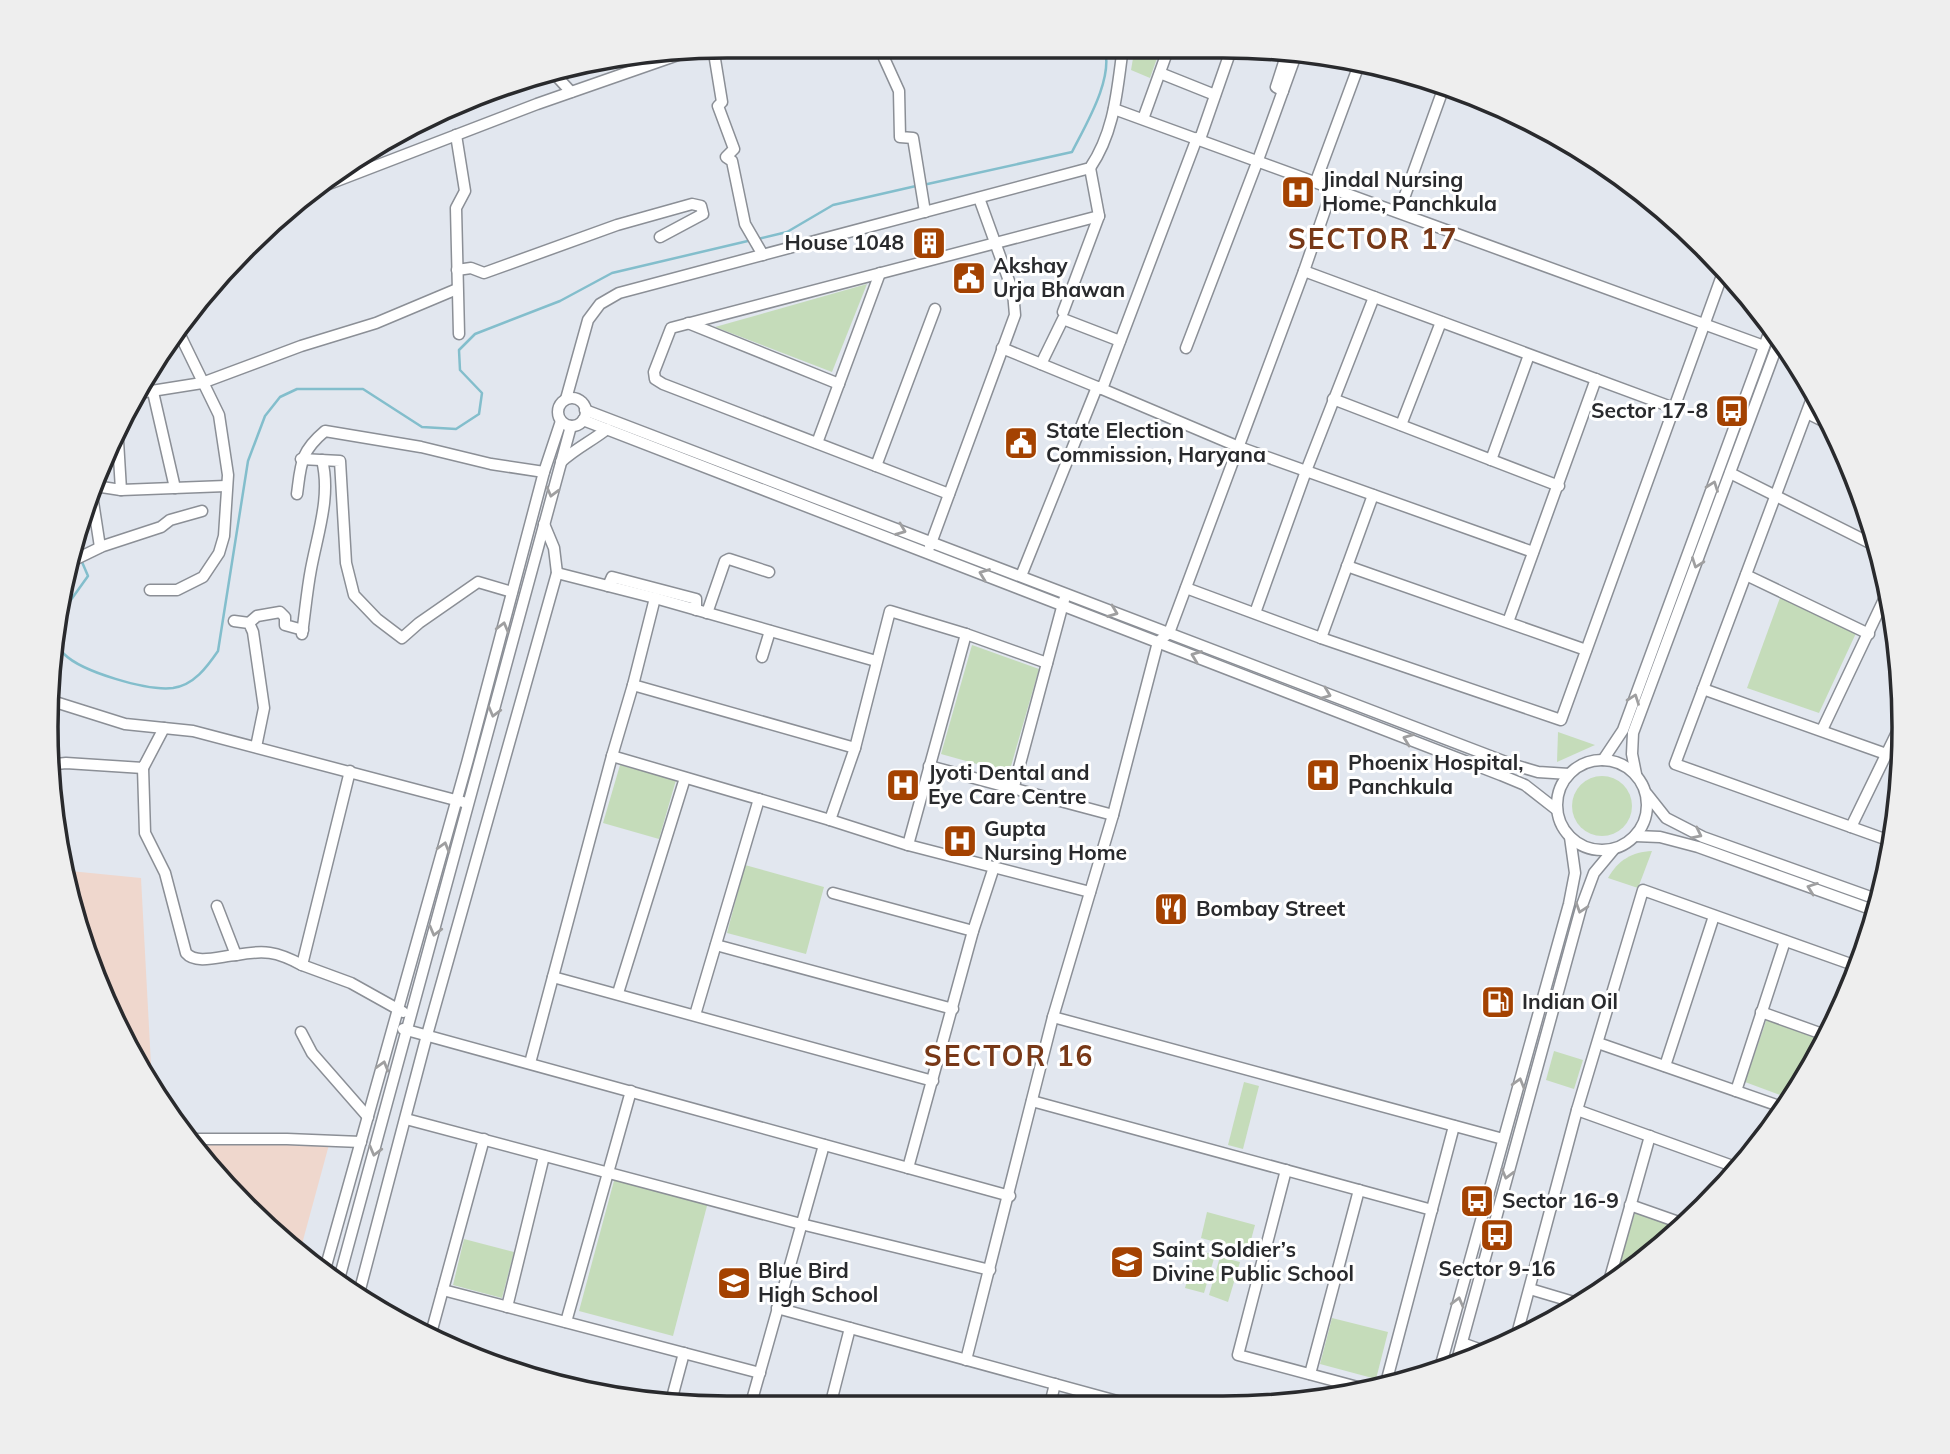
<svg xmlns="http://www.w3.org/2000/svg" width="1950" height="1454" font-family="Mulish,sans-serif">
	<rect width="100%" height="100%" fill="#e2e7ef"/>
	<!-- industrial -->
	<g fill="#efd7cd">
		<polygon points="70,871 141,878 152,1083 97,987"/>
		<polygon points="330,1141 299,1255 278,1240 187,1143"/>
	</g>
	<!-- green -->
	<g fill="#c5dcba">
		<polygon points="1135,47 1161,47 1150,78 1131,70"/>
		<polygon points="867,284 832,372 715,327"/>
		<polygon points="1781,595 1857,631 1819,713 1747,688"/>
		<polygon points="972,645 1039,669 1009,773 941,754"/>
		<polygon points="1558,732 1595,745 1557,762"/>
		<polygon points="620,765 676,780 659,839 603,823"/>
		<circle cx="1602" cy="806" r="30"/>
		<path d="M1652 851 1638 888 1608 878C1618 860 1632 852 1652 851Z"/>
		<polygon points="745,865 824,887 806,954 727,933"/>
		<polygon points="1767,1018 1827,1038 1813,1068 1791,1099 1745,1082"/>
		<polygon points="1554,1051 1583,1060 1574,1089 1546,1080"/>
		<polygon points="1244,1082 1259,1086 1243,1149 1228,1145"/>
		<polygon points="615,1177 708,1202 673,1336 579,1311"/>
		<polygon points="1207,1212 1255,1225 1248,1251 1201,1238"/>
		<polygon points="1635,1213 1680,1228 1638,1268 1613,1282"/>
		<polygon points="464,1239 514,1252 502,1298 453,1285"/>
		<polygon points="1196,1250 1215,1255 1204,1293 1185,1288"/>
		<polygon points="1220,1257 1240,1262 1228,1302 1209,1295"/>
		<polygon points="1332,1318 1388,1332 1376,1379 1320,1364"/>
	</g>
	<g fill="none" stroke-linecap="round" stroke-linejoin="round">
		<!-- stream -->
		<g stroke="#83becc" stroke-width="2.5">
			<path d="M923 185 1072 152C1085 126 1115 77 1104 47"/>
			<polyline points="758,239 787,232 833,205 916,186"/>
			<polyline points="75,546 79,556"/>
			<polyline points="57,625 58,618 88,576 82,562"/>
			<path d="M56 640C58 644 61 650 64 654 82 672 147 691 173 688 194 685 207 667 218 651L248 461 265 416 280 397 297 389H363L422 427 456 429 479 414 482 393 460 370 459 350 475 334 560 301 612 273 752 240"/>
		</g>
		<!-- minor casing -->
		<g stroke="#8b8f96" stroke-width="13">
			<g id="minor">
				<polyline points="881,46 884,58 899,91 900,137 913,138 925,212"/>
				<polyline points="713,47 722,102 718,106 734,149 726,157 732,161 745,224 763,255"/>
				<polyline points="550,69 571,92"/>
				<polyline points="1160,73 1215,95"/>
				<polyline points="1283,91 1276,87 1286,56"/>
				<polyline points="1114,109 1764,346"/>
				<polyline points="1143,119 1169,47"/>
				<polyline points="456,135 465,191 456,208 459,334"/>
				<polyline points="1200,139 1232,47"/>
				<polyline points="1316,181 1360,62"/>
				<polyline points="321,187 537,104 692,50"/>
				<polyline points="1399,212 1445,84"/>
				<polyline points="457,270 471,268 484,273 617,225 692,204 701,206 703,214 660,237"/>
				<polyline points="1304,271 1674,408"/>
				<polyline points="1063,312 1099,216"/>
				<polyline points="688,323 839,384"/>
				<polyline points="1002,348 1102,389 1197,138"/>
				<polyline points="1186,348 1258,160 1297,52"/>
				<polyline points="1041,364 1063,319 1120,341"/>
				<polyline points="1102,389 1239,447 1533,552"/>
				<polyline points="153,392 175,488"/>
				<polyline points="139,393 202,383 301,346 376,323 457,289"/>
				<polyline points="1814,393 1675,764 1893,842"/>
				<circle cx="572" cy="412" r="14"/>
				<path d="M566 399 588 320 600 304 619 293 1090 168C1115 131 1117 90 1123 47"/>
				<polyline points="1333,399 1559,486"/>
				<polyline points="585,410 1511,764 1538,772 1569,774"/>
				<polyline points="1807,413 1835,427"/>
				<polyline points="583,420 1501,775 1525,785 1557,810"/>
				<polyline points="1401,425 1441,322"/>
				<polyline points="817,443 880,273"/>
				<polyline points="301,459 340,461 346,563 354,595 377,619 402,638 419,623 478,582 512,592"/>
				<polyline points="1491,460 1529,355"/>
				<path d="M561 462C576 448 592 441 607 429"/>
				<polyline points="876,466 935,309"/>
				<polyline points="1730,473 1880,548"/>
				<polyline points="95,486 121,490 117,424"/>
				<polyline points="121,490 226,486"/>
				<path d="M297 494C301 464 300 452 325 431L421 447 491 464 544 472"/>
				<polyline points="949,494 663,384 655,379 654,372 671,328 1099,216 1090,168"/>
				<polyline points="92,495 100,547"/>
				<polyline points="930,546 1015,315 1013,292 979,198"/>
				<polyline points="70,562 103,546 161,527 170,520 202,511"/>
				<polyline points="1347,566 1586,650"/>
				<polyline points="557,573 655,598 876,661"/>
				<polyline points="1746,575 1869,634"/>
				<polyline points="1021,576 1097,387"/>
				<polyline points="608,586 612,577 696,599 696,610"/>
				<polyline points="1186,588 1321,638 1561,720 1724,270"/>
				<polyline points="150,590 177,590 203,577 219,553 224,536 228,475 219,415 180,335"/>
				<polyline points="707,613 725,561 729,559 769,572"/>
				<polyline points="1255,613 1306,471 1374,297"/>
				<polyline points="234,621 249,623 253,632 264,708 256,747"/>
				<polyline points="1508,622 1596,379"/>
				<polyline points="249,623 257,616 280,612 285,617 285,625 303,630"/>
				<path d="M302 634C305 613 307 590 311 569 318 532 331 496 322 460"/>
				<polyline points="1321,638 1373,495"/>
				<polyline points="762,657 770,631"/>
				<polyline points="633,685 855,748"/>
				<polyline points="1703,689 1886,754"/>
				<polyline points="52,701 125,724 193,731 463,802"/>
				<polyline points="1822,730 1888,591"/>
				<polyline points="612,756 830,820 908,845 1090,892"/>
				<circle cx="1602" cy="805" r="45"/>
				<polyline points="1603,760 1623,730 1772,325"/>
				<polyline points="47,765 66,763 143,768 164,728"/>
				<polyline points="929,766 1113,815"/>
				<path d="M143 768 145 833 165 873 186 953C196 965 221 956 236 955"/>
				<polyline points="350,771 302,965 351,983 403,1012"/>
				<polyline points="1636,774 1632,754 1633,733 1780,338"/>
				<polyline points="1013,790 1064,600"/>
				<polyline points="1647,794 1666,818 1703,837 1879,900"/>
				<polyline points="830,820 855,748 890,611 966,634 1047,663"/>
				<polyline points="1851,827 1902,722"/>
				<polyline points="1635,836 1660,837 1698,847 1876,911"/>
				<polyline points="908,845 966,634"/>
				<polyline points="833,893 973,931"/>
				<path d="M217 906 236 955C264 950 276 951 302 965"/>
				<polyline points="716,945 953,1009"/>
				<polyline points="553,977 933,1081"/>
				<polyline points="618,993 685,778"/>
				<polyline points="1761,1012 1828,1036"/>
				<polyline points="695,1015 759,799"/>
				<polyline points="1053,1017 1503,1139"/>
				<polyline points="403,1029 1010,1196"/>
				<polyline points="301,1032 312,1053 368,1117"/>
				<polyline points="1598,1043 1785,1108"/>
				<polyline points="530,1063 612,756 633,685 655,598"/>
				<polyline points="1665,1066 1714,916"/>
				<polyline points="1736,1091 1785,941"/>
				<polyline points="1032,1101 1432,1210"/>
				<polyline points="1577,1110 1741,1169"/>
				<polyline points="406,1119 801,1224 990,1270"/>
				<polyline points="197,1139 287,1139 361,1142"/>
				<polyline points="908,1168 973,931 994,867"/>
				<polyline points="1286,1170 1238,1355 1365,1389"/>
				<polyline points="1630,1205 1684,1224"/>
				<polyline points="324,1273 467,763 544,472 561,421"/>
				<polyline points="338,1283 571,426"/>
				<polyline points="1608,1285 1650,1136"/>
				<polyline points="1530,1289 1577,1303"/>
				<polyline points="443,1290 760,1373"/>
				<polyline points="358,1297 427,1035 557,573 554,548 544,524"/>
				<polyline points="507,1307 544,1156"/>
				<polyline points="777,1308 1128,1404"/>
				<polyline points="566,1322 631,1091"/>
				<polyline points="430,1337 484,1139"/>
				<polyline points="1516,1338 1577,1110 1643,890 1859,967"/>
				<polyline points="1462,1343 1490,1353"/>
				<polyline points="966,1360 1053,1017 1113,815 1158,642 1169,633 1304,271 1333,187"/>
				<polyline points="1456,1364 1581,908 1594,873 1614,849"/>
				<polyline points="1440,1368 1569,904 1575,873 1570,837"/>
				<polyline points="1310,1374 1359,1190"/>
				<polyline points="1386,1383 1454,1126"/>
				<polyline points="832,1401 851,1406"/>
				<polyline points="1050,1404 1055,1384"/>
				<polyline points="670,1405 684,1353"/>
				<polyline points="830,1406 850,1328"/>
				<polyline points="750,1407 824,1145"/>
			</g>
		</g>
		<!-- minor -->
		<use href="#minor" stroke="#fff" stroke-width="10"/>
	</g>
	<!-- one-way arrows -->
	<defs><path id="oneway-chevron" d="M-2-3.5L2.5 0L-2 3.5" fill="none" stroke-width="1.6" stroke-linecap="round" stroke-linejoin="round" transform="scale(1.75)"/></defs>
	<g stroke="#9f9fa0">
		<use href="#oneway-chevron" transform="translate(1713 486) rotate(-70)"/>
		<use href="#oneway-chevron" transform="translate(552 492) rotate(105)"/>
		<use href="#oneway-chevron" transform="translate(901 530) rotate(21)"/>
		<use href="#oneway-chevron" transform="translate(1697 563) rotate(110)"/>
		<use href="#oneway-chevron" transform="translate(984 574) rotate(-159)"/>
		<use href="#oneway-chevron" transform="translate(1113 612) rotate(21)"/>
		<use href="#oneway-chevron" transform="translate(503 627) rotate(-75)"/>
		<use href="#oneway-chevron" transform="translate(1196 656) rotate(-159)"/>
		<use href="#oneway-chevron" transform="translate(1326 694) rotate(21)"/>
		<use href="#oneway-chevron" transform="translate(1634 699) rotate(-70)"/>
		<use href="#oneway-chevron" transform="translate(494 712) rotate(105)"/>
		<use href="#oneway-chevron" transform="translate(1408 739) rotate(-159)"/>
		<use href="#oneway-chevron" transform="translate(1697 834) rotate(26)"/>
		<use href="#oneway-chevron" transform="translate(444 847) rotate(-74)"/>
		<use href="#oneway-chevron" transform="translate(1812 888) rotate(-160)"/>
		<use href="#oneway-chevron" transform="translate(1581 908) rotate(108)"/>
		<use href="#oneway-chevron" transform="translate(435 931) rotate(105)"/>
		<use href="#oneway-chevron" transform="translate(383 1066) rotate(-74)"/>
		<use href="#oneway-chevron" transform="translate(1519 1083) rotate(-74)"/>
		<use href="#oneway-chevron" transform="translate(375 1151) rotate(105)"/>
		<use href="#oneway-chevron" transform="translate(1507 1174) rotate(105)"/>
		<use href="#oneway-chevron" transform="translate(1458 1302) rotate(-75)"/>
	</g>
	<!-- icons -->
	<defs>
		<g id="hospital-square" transform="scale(1.75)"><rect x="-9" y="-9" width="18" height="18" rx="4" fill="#a44201" stroke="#fff"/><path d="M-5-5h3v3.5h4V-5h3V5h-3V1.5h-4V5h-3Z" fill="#fff"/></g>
		<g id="building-square" transform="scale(1.75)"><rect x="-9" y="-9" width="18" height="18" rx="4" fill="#a44201" stroke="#fff"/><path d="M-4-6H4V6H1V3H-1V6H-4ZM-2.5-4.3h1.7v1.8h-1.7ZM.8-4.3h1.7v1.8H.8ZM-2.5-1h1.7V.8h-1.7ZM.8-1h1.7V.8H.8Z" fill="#fff"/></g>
		<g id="civic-square" transform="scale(1.75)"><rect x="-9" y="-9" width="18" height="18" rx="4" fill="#a44201" stroke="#fff"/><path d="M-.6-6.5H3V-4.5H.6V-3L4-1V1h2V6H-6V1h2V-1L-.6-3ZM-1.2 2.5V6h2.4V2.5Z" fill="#fff"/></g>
		<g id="bus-square" transform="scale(1.75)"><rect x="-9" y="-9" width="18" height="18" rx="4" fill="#a44201" stroke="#fff"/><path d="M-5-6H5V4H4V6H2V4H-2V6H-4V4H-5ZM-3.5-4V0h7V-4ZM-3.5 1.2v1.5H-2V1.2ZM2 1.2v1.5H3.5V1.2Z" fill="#fff"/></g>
		<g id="restaurant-square" transform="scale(1.75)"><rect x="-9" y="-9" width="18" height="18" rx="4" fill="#a44201" stroke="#fff"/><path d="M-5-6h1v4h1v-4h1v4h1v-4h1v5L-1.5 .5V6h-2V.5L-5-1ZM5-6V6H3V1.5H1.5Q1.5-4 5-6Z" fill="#fff"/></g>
		<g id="fuel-square" transform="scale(1.75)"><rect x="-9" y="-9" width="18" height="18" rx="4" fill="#a44201" stroke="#fff"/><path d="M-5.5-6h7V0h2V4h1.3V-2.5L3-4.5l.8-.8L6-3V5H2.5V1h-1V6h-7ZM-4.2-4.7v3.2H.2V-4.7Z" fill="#fff"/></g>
		<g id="school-square" transform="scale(1.75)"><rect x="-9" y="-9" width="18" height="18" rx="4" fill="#a44201" stroke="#fff"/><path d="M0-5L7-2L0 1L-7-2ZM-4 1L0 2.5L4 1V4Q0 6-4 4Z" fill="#fff"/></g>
	</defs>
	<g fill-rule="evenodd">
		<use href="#hospital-square" x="1298" y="192"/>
		<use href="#building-square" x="929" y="243"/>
		<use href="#civic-square" x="969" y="278"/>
		<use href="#bus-square" x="1732" y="411"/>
		<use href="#civic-square" x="1021" y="443"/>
		<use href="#hospital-square" x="1323" y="775"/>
		<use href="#hospital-square" x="903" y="785"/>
		<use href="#hospital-square" x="960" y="841"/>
		<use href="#restaurant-square" x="1171" y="909"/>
		<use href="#fuel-square" x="1498" y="1002"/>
		<use href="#bus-square" x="1477" y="1201"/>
		<use href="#bus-square" x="1497" y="1235"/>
		<use href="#school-square" x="1127" y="1262"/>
		<use href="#school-square" x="734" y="1283"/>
	</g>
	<g text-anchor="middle" stroke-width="6" stroke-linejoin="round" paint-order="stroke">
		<!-- poi labels -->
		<g font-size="21" font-weight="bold" fill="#292a2d" stroke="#fff" text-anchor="start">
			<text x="1322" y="187">Jindal Nursing<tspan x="1322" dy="24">Home, Panchkula</tspan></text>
			<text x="904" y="250" text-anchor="end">House 1048</text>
			<text x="993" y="273">Akshay<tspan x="993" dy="24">Urja Bhawan</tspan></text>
			<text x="1708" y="418" text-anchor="end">Sector 17-8</text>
			<text x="1046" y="438">State Election<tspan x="1046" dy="24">Commission, Haryana</tspan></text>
			<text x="1348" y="770">Phoenix Hospital,<tspan x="1348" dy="24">Panchkula</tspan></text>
			<text x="928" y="780">Jyoti Dental and<tspan x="928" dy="24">Eye Care Centre</tspan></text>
			<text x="984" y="836">Gupta<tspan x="984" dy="24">Nursing Home</tspan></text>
			<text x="1196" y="916">Bombay Street</text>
			<text x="1522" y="1009">Indian Oil</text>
			<text x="1502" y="1208">Sector 16-9</text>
			<text x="1152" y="1257">Saint Soldier’s<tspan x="1152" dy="24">Divine Public School</tspan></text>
			<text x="1497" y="1276" text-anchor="middle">Sector 9-16</text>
			<text x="758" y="1278">Blue Bird<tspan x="758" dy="24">High School</tspan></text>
		</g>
		<!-- district labels -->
		<g font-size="28" font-weight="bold" letter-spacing="2" fill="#783817" stroke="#fff">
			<text x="1373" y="249">SECTOR 17</text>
			<text x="1009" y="1066">SECTOR 16</text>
		</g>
	</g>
	<!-- crop -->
	<path d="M0 0H1950V1454H0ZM727 58H1223A669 669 0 0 1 1892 727V727A669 669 0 0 1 1223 1396H727A669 669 0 0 1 58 727V727A669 669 0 0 1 727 58Z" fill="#eee" fill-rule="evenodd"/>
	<path fill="none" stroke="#292a2d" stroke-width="3.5" d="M727 58H1223A669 669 0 0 1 1892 727V727A669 669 0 0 1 1223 1396H727A669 669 0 0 1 58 727V727A669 669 0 0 1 727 58Z"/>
</svg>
